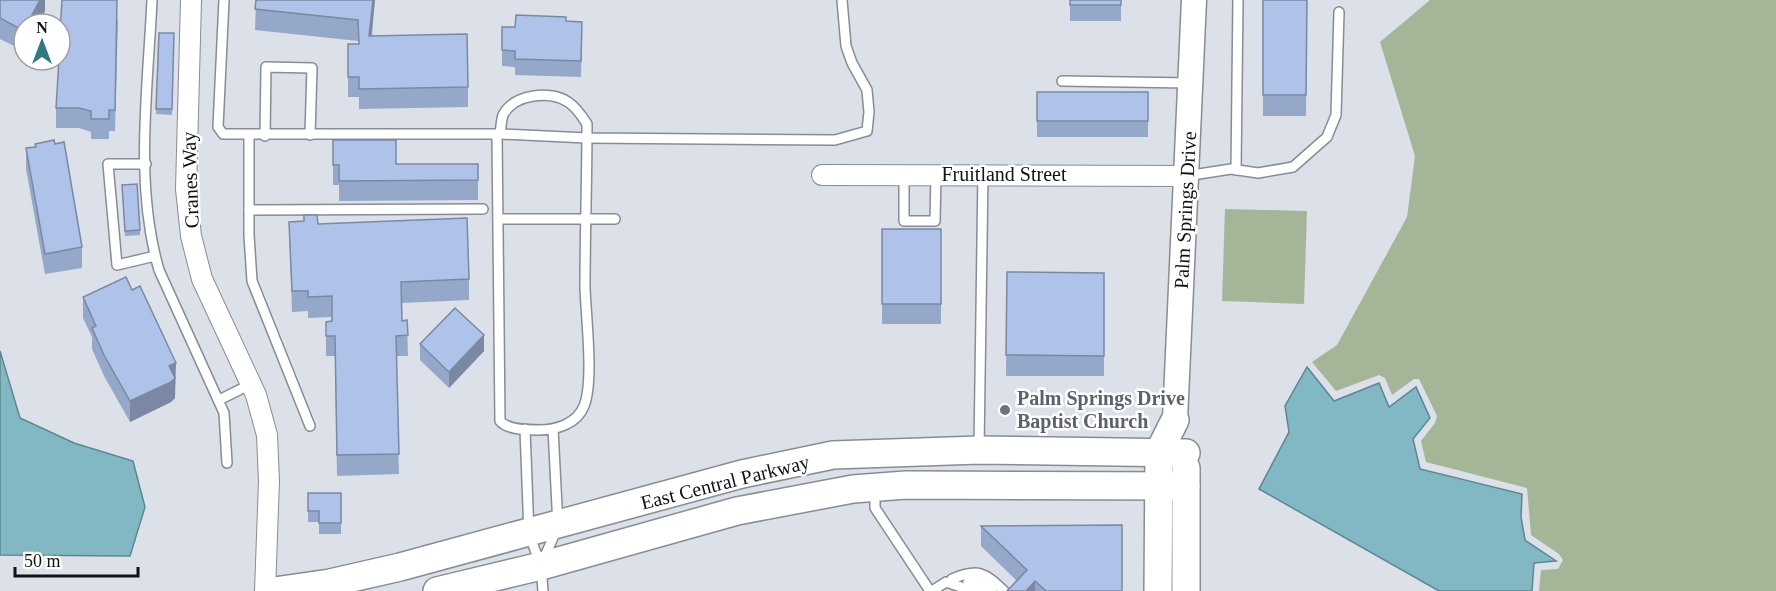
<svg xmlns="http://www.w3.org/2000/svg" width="1776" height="591" font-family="Georgia,serif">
	<rect width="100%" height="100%" fill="#dbe0e9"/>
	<!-- green -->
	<g fill="#a5b597">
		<polygon points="1776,0 1776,591 1539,591 1541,570 1558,569 1563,560 1559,554 1531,535 1527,488 1426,462 1421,441 1435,423 1437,416 1419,379 1414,379 1392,395 1385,378 1379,375 1336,391 1312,362 1337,345 1407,217 1415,156 1380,42 1430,0"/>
		<polygon points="1225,209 1307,211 1304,304 1222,301"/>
	</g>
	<!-- water -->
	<g fill="#81b8c4" stroke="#5f8690" stroke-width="1.5">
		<polygon points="0,351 20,418 74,443 133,461 145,507 130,556 0,555"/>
		<polygon points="1307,367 1334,401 1379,383 1389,407 1416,387 1430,418 1413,439 1420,469 1522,494 1521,517 1525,540 1556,561 1534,563 1532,591 1439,591 1259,489 1289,432 1285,406"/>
	</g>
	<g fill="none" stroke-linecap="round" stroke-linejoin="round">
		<!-- service casing -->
		<g stroke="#888c94" stroke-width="12">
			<g id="service">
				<path d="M152 0C148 88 134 184 159 270L224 413 227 463"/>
				<polyline points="224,0 218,127 223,134 500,134 587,138 835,140 867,131 869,112 867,90 852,63 846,46 842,0"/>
				<polyline points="1062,81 1189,83"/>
				<path d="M497 134 500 421C508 430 527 430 539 430 556 430 577 424 584 406 594 382 586 317 585 288 585 233 587 179 587 124 582 116 576 107 568 102 550 90 514 94 503 115 501 121 501 128 500 134"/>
				<polyline points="249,136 249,235 252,281 310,426"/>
				<polyline points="265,136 266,67 312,68 310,135"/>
				<polyline points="146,164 108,164 117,265 155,256"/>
				<polyline points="1236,170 1238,0"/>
				<polyline points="904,174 904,221 935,221 936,175"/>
				<polyline points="1186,176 1231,169 1258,173 1293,167 1327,137 1336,115 1339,12"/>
				<polyline points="249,210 483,209"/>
				<polyline points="498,219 615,219"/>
				<polyline points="219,400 251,384"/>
				<polyline points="525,429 529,534 541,566 543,591"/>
				<polyline points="979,448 983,174"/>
				<polyline points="875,490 875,508 930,591"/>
				<polyline points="543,561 558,526 553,429"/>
				<polyline points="969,575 992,591"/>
				<path d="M952 579C978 568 984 572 1004 591"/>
				<polyline points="968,582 983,591"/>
				<polyline points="932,591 946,582 973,591"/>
			</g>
		</g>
		<!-- minor casing -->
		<g stroke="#888c94" stroke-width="22">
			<g id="minor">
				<polyline points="191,0 186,189 191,236 202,279 256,395 267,435 269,481 265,591"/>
				<polyline points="822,175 1186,176"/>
			</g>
		</g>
		<!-- tertiary casing -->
		<g stroke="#888c94" stroke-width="27">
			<polyline id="tertiary" points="1175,420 1194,0"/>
		</g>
		<!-- secondary casing -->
		<g stroke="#888c94" stroke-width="30">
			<g id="secondary">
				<polyline points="274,591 330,583 400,567 742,474 833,455 979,450 1186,453"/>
				<polyline points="437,591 541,566 737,511 853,489 906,485 1186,486"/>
				<polyline points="1158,591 1159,452 1175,420"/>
				<polyline points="1186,591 1186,468"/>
			</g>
		</g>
		<!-- service -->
		<use href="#service" stroke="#fff" stroke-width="9"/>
		<!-- minor -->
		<use href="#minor" stroke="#fff" stroke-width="20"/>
		<!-- tertiary -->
		<use href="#tertiary" stroke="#fff" stroke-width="24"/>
		<!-- secondary -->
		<use href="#secondary" stroke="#fff" stroke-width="27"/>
	</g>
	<!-- wall -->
	<g fill="#96a8c9">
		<polygon points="0,0 45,0 45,11 38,24 24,24 24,51 0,39"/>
		<polygon points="256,0 375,0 372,36 468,87 468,107 359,109 359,97 348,97 348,44 358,44 358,41 255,30"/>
		<rect x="1070" y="0" width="51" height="21"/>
		<polygon points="1263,0 1307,0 1306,116 1263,116"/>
		<polygon points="118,19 115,131 109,131 109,139 91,139 91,132 79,128 56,128 56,108"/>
		<polygon points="566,21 582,38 581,77 515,75 515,67 502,66 502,27 515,27"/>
		<polygon points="159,33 174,33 172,115 156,114"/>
		<rect x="1037" y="92" width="111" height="45"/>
		<polygon points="333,140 396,164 478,164 478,200 339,201 339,185 333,185"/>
		<polygon points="35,147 82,247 82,268 45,274 26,169 26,148"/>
		<polygon points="122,190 140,230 140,235 125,236"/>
		<polygon points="289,222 318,224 469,279 469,300 401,303 402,321 407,320 408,356 396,356 399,474 337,476 335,356 326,356 326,322 332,321 332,317 308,318 308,311 292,312"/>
		<rect x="882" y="229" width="59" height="95"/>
		<polygon points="1007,272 1104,273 1104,376 1006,376"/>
		<polygon points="83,297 176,384 175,384 175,398 171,402 130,422 104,376 92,349 92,337 83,318"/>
		<polygon points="420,344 484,351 449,388 420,360"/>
		<polygon points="308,493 341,493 341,534 319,534 319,522 308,522"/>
		<polygon points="981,526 1122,591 1007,591 1017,581 981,546"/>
	</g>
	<!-- shaded-wall -->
	<g fill="#7a88a4">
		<polygon points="40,0 45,0 45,11 38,24 27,24"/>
		<polygon points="373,0 375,0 369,56 369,36"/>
		<polygon points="484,335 484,351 449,388 449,372"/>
		<polygon points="176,363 175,398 171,402 130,422 130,401 169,366"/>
		<polygon points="1035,581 1035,591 1026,591"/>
	</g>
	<!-- building -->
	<g fill="#afc3ea" stroke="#7a88a4" stroke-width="1.5">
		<polygon points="0,0 40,0 27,24 24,24 24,31 0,18"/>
		<polygon points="62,0 117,0 115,110 109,110 109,119 91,119 91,111 79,108 56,108 59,60 60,60 60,32"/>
		<polygon points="256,0 373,0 369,36 467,34 468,87 359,89 359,77 348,77 348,44 359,44 358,20 255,9"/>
		<rect x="1070" y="0" width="51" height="5"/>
		<polygon points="1263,0 1307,0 1306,95 1263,95"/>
		<polygon points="516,15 566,17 566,21 582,22 581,61 515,59 515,51 502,50 502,27 515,27"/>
		<polygon points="159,33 174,33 172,109 156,109"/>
		<rect x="1037" y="92" width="111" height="29"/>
		<polygon points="54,140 55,144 64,142 82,247 45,254 26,148 36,147 35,144"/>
		<polygon points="333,140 396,140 396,164 478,164 478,180 339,181 339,165 333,165"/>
		<polygon points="137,184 140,230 125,231 122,185"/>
		<polygon points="304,215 317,215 318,224 467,218 469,279 401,282 402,321 407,320 408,335 396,336 399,454 337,455 335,336 326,336 326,322 332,321 332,296 308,297 308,291 292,291 289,222 304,221"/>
		<rect x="882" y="229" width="59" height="75"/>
		<polygon points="1007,272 1104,273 1104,356 1006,355"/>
		<polygon points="126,277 132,290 140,286 176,363 169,366 175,378 171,382 130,401 104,355 92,328 96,326 83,297"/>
		<polygon points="455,308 484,335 449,372 420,344"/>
		<polygon points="308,493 341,493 341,523 319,523 319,511 308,511"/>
		<polygon points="1122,525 1122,591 1046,591 1035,581 1026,591 1007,591 1027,570 981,526"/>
	</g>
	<!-- markers -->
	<circle fill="#6b7280" stroke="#fff" stroke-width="2" cx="1005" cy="410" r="6"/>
	<g text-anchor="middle" stroke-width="5" stroke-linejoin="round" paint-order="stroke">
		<!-- street labels -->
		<g font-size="20" fill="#101215" stroke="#fff">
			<text x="1004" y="181">Fruitland Street</text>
			<text transform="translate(190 180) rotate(-92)" y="7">Cranes Way</text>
			<text transform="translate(1185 210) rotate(-87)" y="7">Palm Springs Drive</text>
			<text transform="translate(725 482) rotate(-14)" y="7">East Central Parkway</text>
		</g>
		<!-- worship labels -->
		<g font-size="20" font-weight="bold" fill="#5b616d" stroke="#fff" text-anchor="start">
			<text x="1017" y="405">Palm Springs Drive<tspan x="1017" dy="23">Baptist Church</tspan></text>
		</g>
	</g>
	<!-- north arrow -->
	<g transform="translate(42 42)"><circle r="28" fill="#ffffff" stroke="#9fa0a1" stroke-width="1.5"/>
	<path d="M0-4.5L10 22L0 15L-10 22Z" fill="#30797e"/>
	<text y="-9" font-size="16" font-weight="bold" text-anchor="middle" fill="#101215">N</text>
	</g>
	<!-- scale -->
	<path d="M15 567v9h123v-9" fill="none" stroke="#101215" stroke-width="3"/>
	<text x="24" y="567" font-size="18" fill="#101215" stroke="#ffffff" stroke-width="4.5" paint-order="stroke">50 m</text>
</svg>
